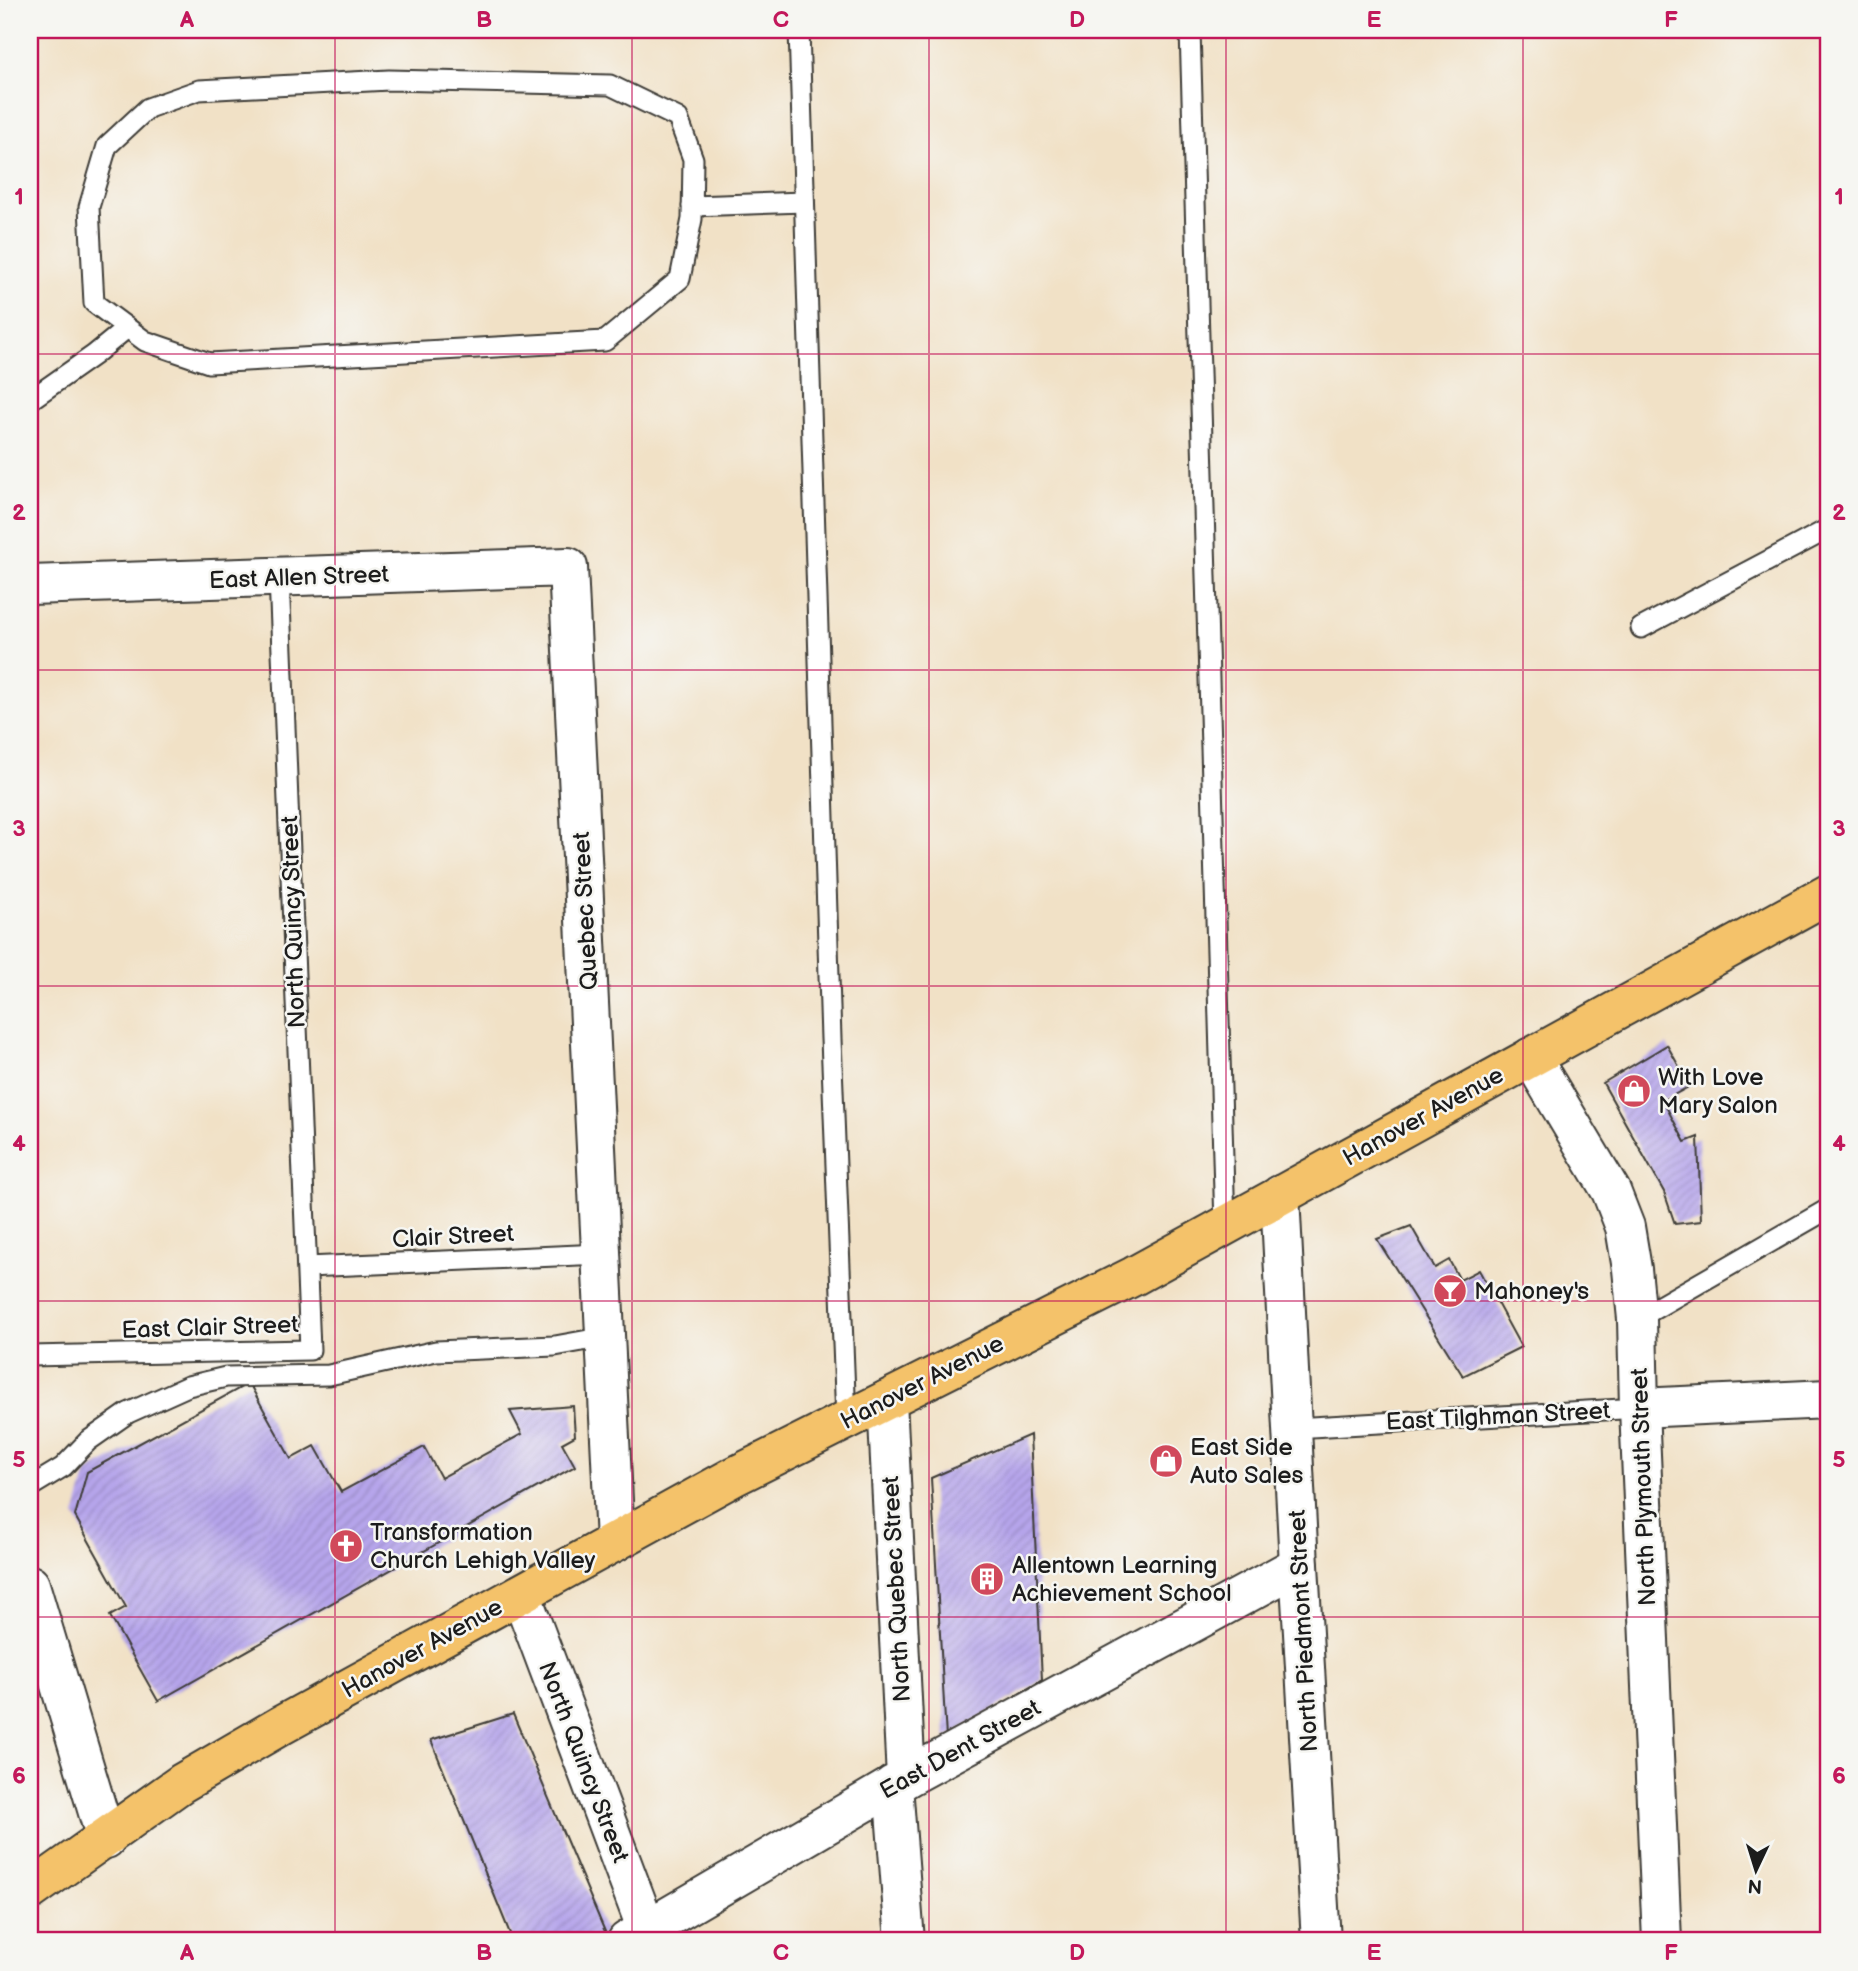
<svg xmlns="http://www.w3.org/2000/svg" width="1858" height="1971" font-family="'Balsamiq Sans',sans-serif">
	<defs>
		<pattern id="building-hatch" width="6" height="6" patternUnits="userSpaceOnUse" patternTransform="scale(1.75)"><rect width="6" height="6" fill="#b6a5eb"/><path d="M-1 1l2-2M0 6l6-6M5 7l2-2" fill="none" stroke="#9c8dc9"/></pattern>
	</defs>
	<rect width="100%" height="100%" fill="#f6f6f2"/>
	<filter id="ink" filterUnits="userSpaceOnUse"><feTurbulence type="fractalNoise" baseFrequency=".0143" numOctaves="2"/><feDisplacementMap in="SourceGraphic" scale="14" xChannelSelector="R" yChannelSelector="G"/><feConvolveMatrix kernelMatrix="1 2 1 2 8 2 1 2 1" color-interpolation-filters="sRGB"/></filter>
	<filter id="wash" filterUnits="userSpaceOnUse"><feTurbulence type="fractalNoise" baseFrequency=".00686" numOctaves="4" result="noise"/><feDisplacementMap in="SourceGraphic" scale="28" xChannelSelector="R" yChannelSelector="G"/><feGaussianBlur stdDeviation="1.57" result="paint"/><feColorMatrix in="noise" values="0 0 0 0 0 0 0 0 0 0 0 0 0 0 0 0 0 1.4 0 .05"/><feComposite in="paint" operator="in"/></filter>
	<g filter="url(#wash)">
		<rect width="100%" height="100%" fill="#f1e1c6"/>
		<g id="blocks">
			<!-- building -->
			<g fill="url(#building-hatch)">
				<polygon points="1667,1045 1690,1086 1663,1101 1685,1142 1698,1137 1701,1221 1675,1224 1664,1192 1603,1083"/>
				<polygon points="1411,1226 1435,1268 1449,1260 1460,1280 1479,1270 1521,1347 1463,1376 1377,1239"/>
				<polygon points="249,1383 291,1459 315,1446 341,1492 424,1447 441,1478 522,1434 510,1411 573,1406 575,1436 562,1443 575,1466 158,1701 110,1616 126,1607 75,1516 87,1472"/>
				<polygon points="1030,1435 1042,1680 946,1738 931,1478"/>
				<polygon points="513,1714 606,1934 586,1941 513,1941 431,1740"/>
				<polygon points="888,1935 889,1941 817,1941 817,1939"/>
			</g>
		</g>
	</g>
	<g filter="url(#ink)">
		<use href="#blocks" fill-opacity="0" stroke="#3c3a36" stroke-width="2"/>
		<g fill="none" stroke-linecap="round" stroke-linejoin="round">
			<!-- lane casing -->
			<g stroke="#3c3a36" stroke-width="23">
				<g id="lane">
					<polyline points="799,30 831,1039 846,1420"/>
					<polyline points="1190,30 1225,1226"/>
					<polygon points="389,80 610,85 678,118 693,159 692,219 680,279 605,341 209,363 145,341 94,303 89,207 107,146 148,108 199,90"/>
					<polyline points="692,206 804,202"/>
					<polyline points="30,400 94,355 127,328"/>
					<polyline points="1641,628 1828,529"/>
					<polyline points="307,1267 601,1254"/>
					<polyline points="1637,1319 1828,1209"/>
					<polyline points="30,1356 310,1350 279,577"/>
					<polyline points="1294,1428 1639,1408"/>
					<polyline points="30,1487 63,1467 88,1441 128,1413 188,1386 226,1377 329,1375 436,1351 555,1346 605,1337"/>
				</g>
			</g>
			<!-- street casing -->
			<g stroke="#3c3a36" stroke-width="42">
				<g id="street">
					<polyline points="30,585 568,567 615,1542"/>
					<polyline points="1531,1057 1611,1191 1625,1227 1632,1269 1637,1319 1639,1408 1662,1941"/>
					<polyline points="1280,1195 1299,1565 1321,1941"/>
					<polyline points="887,1400 906,1778"/>
					<polyline points="1639,1408 1828,1399"/>
					<polyline points="30,1585 106,1839"/>
					<polyline points="521,1594 647,1930"/>
					<polyline points="893,1785 905,1941"/>
					<polyline points="627,1941 906,1778 1299,1565"/>
				</g>
			</g>
			<!-- primary casing -->
			<g stroke="#3c3a36" stroke-width="42">
				<polyline id="primary" points="30,1891 182,1783 280,1726 733,1477 1134,1276 1828,894"/>
			</g>
			<!-- lane -->
			<use href="#lane" stroke="#fff" stroke-width="19"/>
			<!-- street -->
			<use href="#street" stroke="#fff" stroke-width="38"/>
			<!-- primary -->
			<use href="#primary" stroke="#f4c26a" stroke-width="38"/>
		</g>
	</g>
	<!-- grid -->
	<path fill="none" stroke="#c2185b" stroke-width="2" stroke-opacity="0.55" d="M335 30V1941M632 30V1941M929 30V1941M1226 30V1941M1523 30V1941M30 354H1828M30 670H1828M30 986H1828M30 1301H1828M30 1617H1828"/>
	<!-- icons -->
	<defs>
		<g id="shop-disc" transform="scale(1.75)"><circle r="9.5" fill="#d1495b" stroke="#f6f6f2"/><path d="M-5-2.5h2.3a2.7 3.5 0 0 1 5.4 0H5L5.5 6h-11ZM-1.5-2.5h3a1.5 2.3 0 0 0-3 0Z" fill="#fff"/></g>
		<g id="bar-disc" transform="scale(1.75)"><circle r="9.5" fill="#d1495b" stroke="#f6f6f2"/><path d="M-6-5H6L.8 .8V4.5H3.5V6h-7V4.5H-.8V.8Z" fill="#fff"/></g>
		<g id="church-disc" transform="scale(1.75)"><circle r="9.5" fill="#d1495b" stroke="#f6f6f2"/><path d="M-1.2-6h2.4v3.5h3.3v2.4h-3.3V6h-2.4V-.1h-3.3v-2.4h3.3Z" fill="#fff"/></g>
		<g id="building-disc" transform="scale(1.75)"><circle r="9.5" fill="#d1495b" stroke="#f6f6f2"/><path d="M-4-6H4V6H1V3H-1V6H-4ZM-2.5-4.3h1.7v1.8h-1.7ZM.8-4.3h1.7v1.8H.8ZM-2.5-1h1.7V.8h-1.7ZM.8-1h1.7V.8H.8Z" fill="#fff"/></g>
	</defs>
	<g fill-rule="evenodd">
		<use href="#shop-disc" x="1634" y="1091"/>
		<use href="#bar-disc" x="1450" y="1291"/>
		<use href="#shop-disc" x="1166" y="1461"/>
		<use href="#church-disc" x="346" y="1546"/>
		<use href="#building-disc" x="987" y="1579"/>
	</g>
	<g text-anchor="middle" stroke-width="5" stroke-linejoin="round" paint-order="stroke">
		<!-- street labels -->
		<g font-size="24" fill="#1c1c1c" stroke="#f6f6f2">
			<text transform="translate(299 577) rotate(-2)" y="8">East Allen Street</text>
			<text transform="translate(585 911) rotate(-93)" y="8">Quebec Street</text>
			<text transform="translate(293 922) rotate(-92)" y="8">North Quincy Street</text>
			<text transform="translate(1423 1116) rotate(-29)" y="8">Hanover Avenue</text>
			<text transform="translate(453 1236) rotate(-3)" y="8">Clair Street</text>
			<text transform="translate(210 1327) rotate(-2)" y="8">East Clair Street</text>
			<text transform="translate(922 1382) rotate(-27)" y="8">Hanover Avenue</text>
			<text transform="translate(1498 1416) rotate(-3)" y="8">East Tilghman Street</text>
			<text transform="translate(1643 1487) rotate(-92)" y="8">North Plymouth Street</text>
			<text transform="translate(896 1589) rotate(-93)" y="8">North Quebec Street</text>
			<text transform="translate(1303 1631) rotate(-93)" y="8">North Piedmont Street</text>
			<text transform="translate(422 1648) rotate(-29)" y="8">Hanover Avenue</text>
			<text transform="translate(960 1749) rotate(-29)" y="8">East Dent Street</text>
			<text transform="translate(584 1762) rotate(69)" y="8">North Quincy Street</text>
		</g>
		<!-- poi labels -->
		<g font-size="24" fill="#1c1c1c" stroke="#f6f6f2" text-anchor="start">
			<text x="1658" y="1085">With Love<tspan x="1658" dy="28">Mary Salon</tspan></text>
			<text x="1474" y="1299">Mahoney's</text>
			<text x="1190" y="1455">East Side<tspan x="1190" dy="28">Auto Sales</tspan></text>
			<text x="370" y="1540">Transformation<tspan x="370" dy="28">Church Lehigh Valley</tspan></text>
			<text x="1012" y="1573">Allentown Learning<tspan x="1012" dy="28">Achievement School</tspan></text>
		</g>
	</g>
	<!-- margin -->
	<rect width="1858" height="1971" fill="none" stroke="#f6f6f2" stroke-width="77"/>
	<!-- north arrow -->
	<g transform="translate(1756 1870) rotate(184)" stroke="#f6f6f2" stroke-width="5" paint-order="stroke">
	<path d="M0-5L12 26L0 18L-12 26Z" fill="#1c1c1c"/>
	<text y="-10" font-size="19" font-weight="bold" text-anchor="middle" fill="#1c1c1c">N</text>
	</g>
	<rect x="38" y="38" width="1782" height="1894" fill="none" stroke="#c2185b" stroke-width="2.5"/>
	<g font-size="23" text-anchor="middle" font-weight="bold" fill="#c2185b">
		<text x="187" y="27">A</text>
		<text x="484" y="27">B</text>
		<text x="781" y="27">C</text>
		<text x="1077" y="27">D</text>
		<text x="1374" y="27">E</text>
		<text x="1671" y="27">F</text>
		<text x="19" y="204">1</text>
		<text x="1839" y="204">1</text>
		<text x="19" y="520">2</text>
		<text x="1839" y="520">2</text>
		<text x="19" y="836">3</text>
		<text x="1839" y="836">3</text>
		<text x="19" y="1151">4</text>
		<text x="1839" y="1151">4</text>
		<text x="19" y="1467">5</text>
		<text x="1839" y="1467">5</text>
		<text x="19" y="1783">6</text>
		<text x="1839" y="1783">6</text>
		<text x="187" y="1960">A</text>
		<text x="484" y="1960">B</text>
		<text x="781" y="1960">C</text>
		<text x="1077" y="1960">D</text>
		<text x="1374" y="1960">E</text>
		<text x="1671" y="1960">F</text>
	</g>
</svg>
